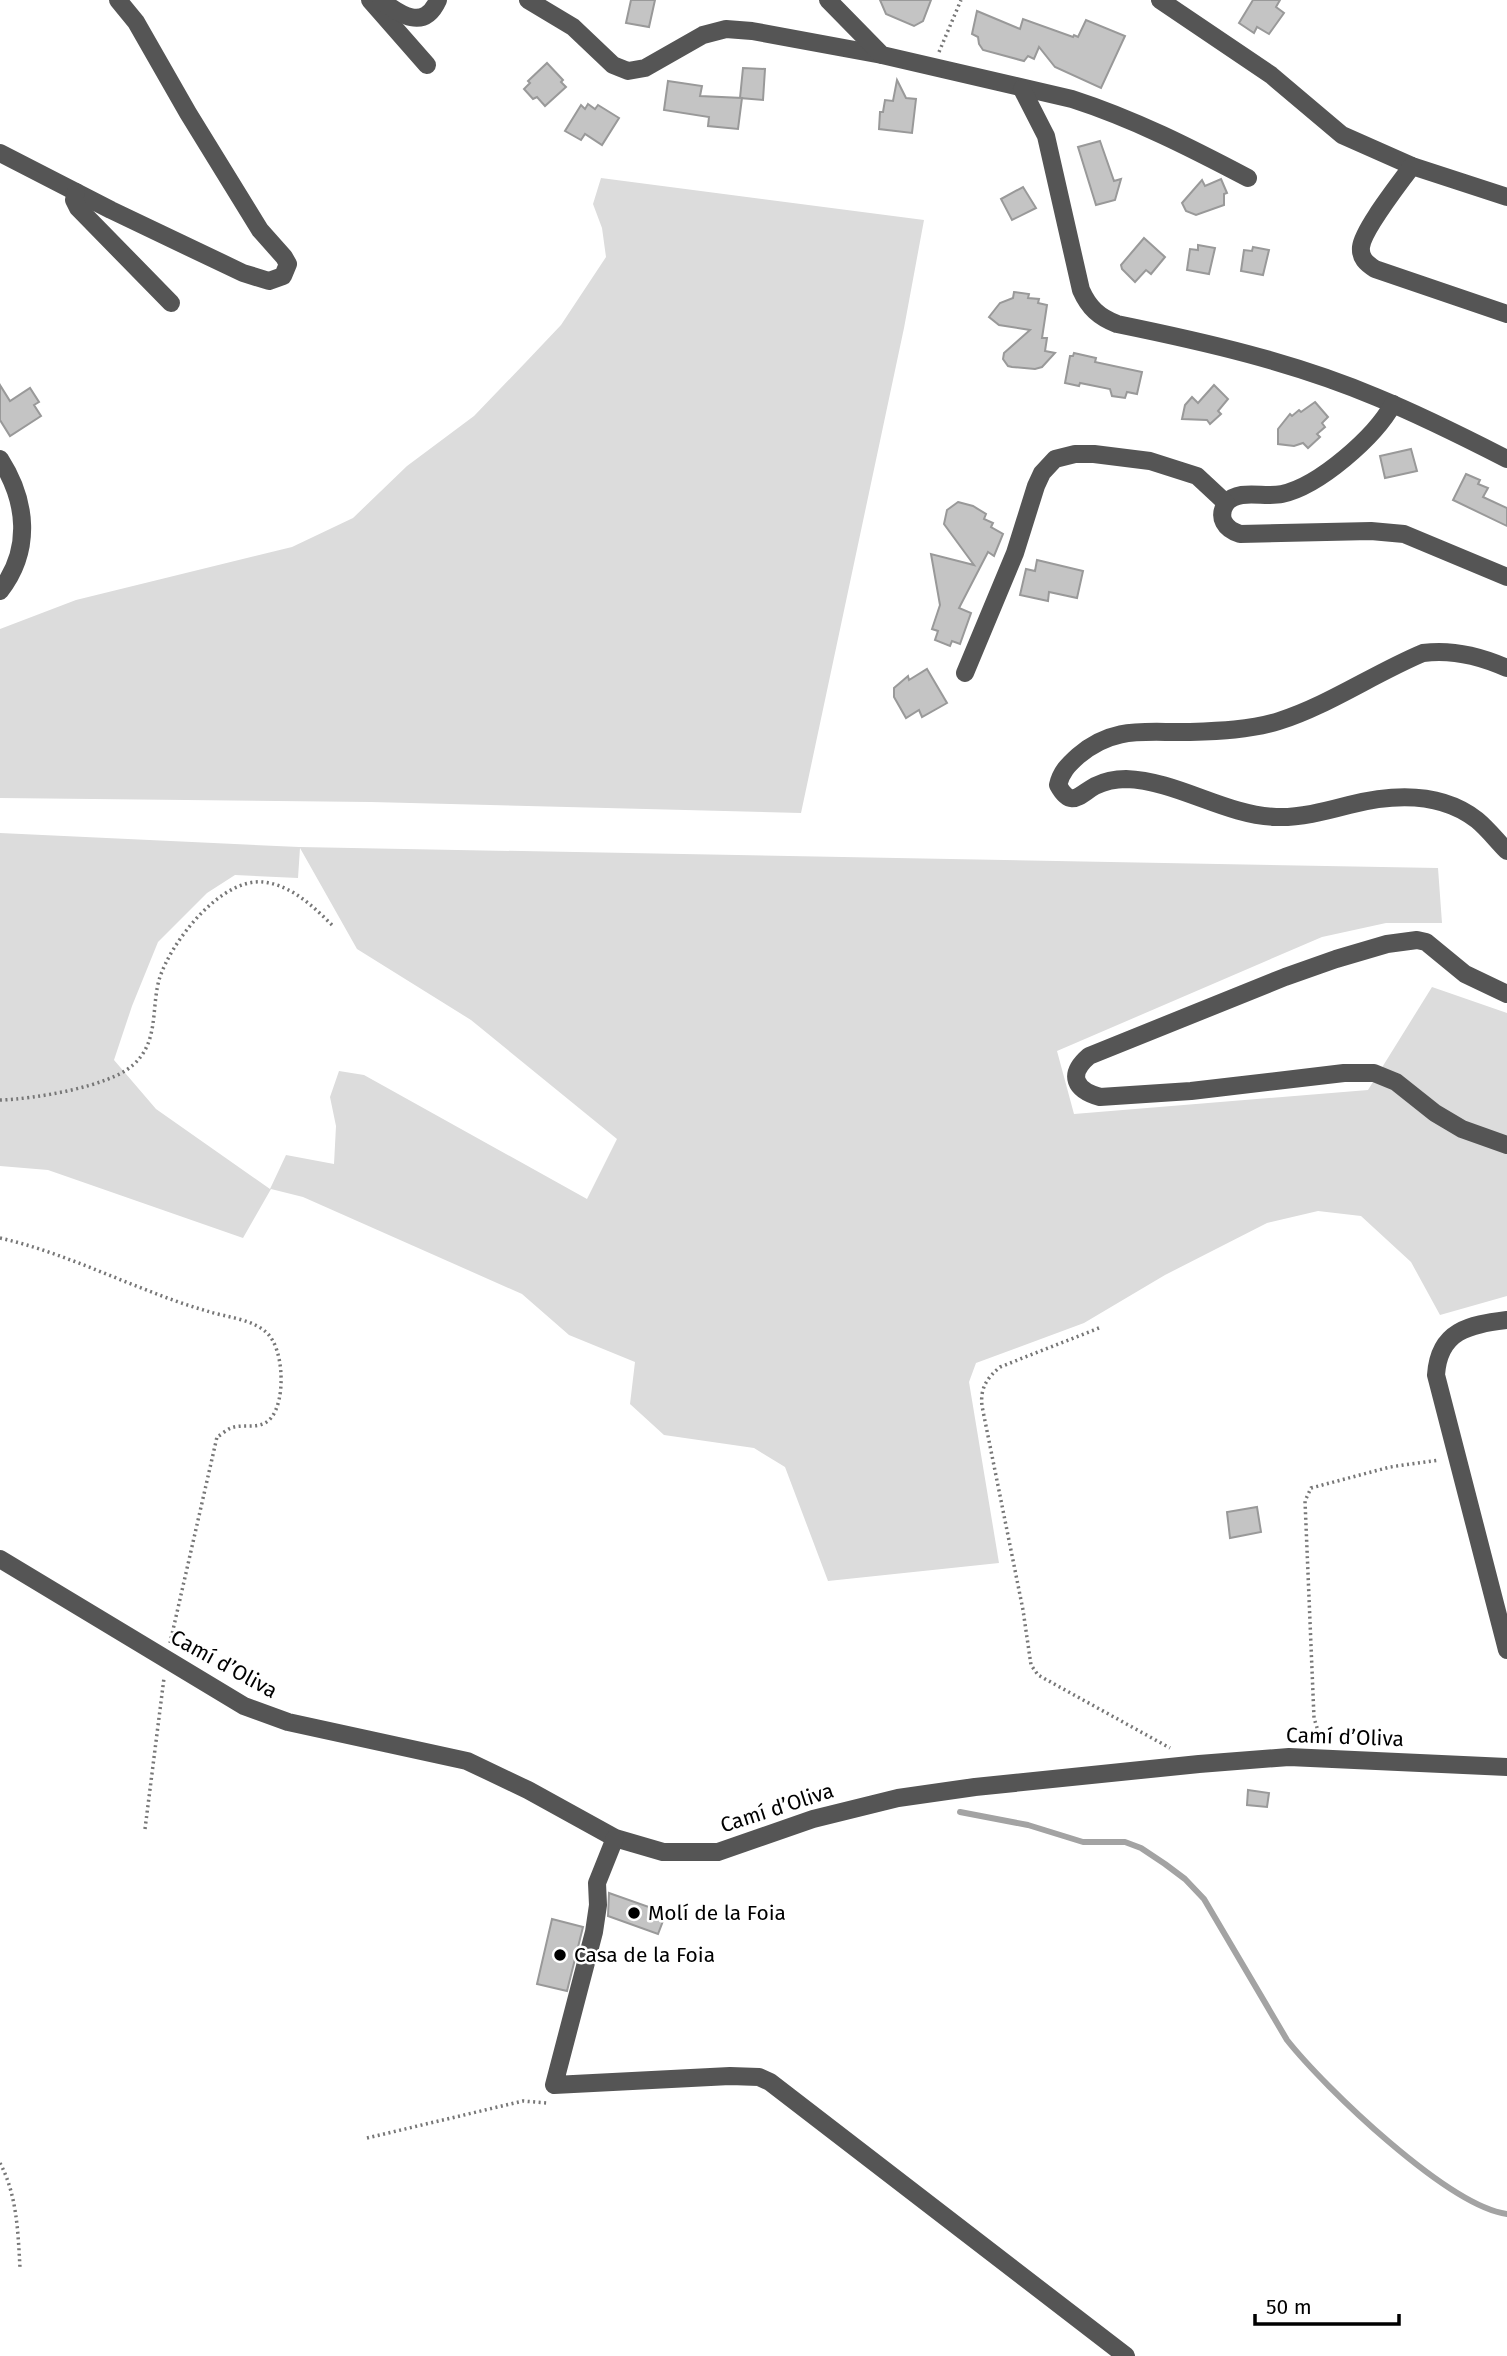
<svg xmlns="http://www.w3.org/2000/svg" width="1507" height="2356" font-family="'Fira Sans',sans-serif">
	<rect width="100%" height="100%" fill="#fff"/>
	<!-- green -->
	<g fill="#dcdcdc" fill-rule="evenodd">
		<polygon points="601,178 924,220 904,328 801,813 371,802 0,798 0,629 76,600 292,547 353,518 407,466 474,416 525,363 561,325 606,257 602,228 593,204"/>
		<path d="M0 833 299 847 1438 868 1442 923H1386L1322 937 1057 1051 1074 1114 1368 1090 1432 987 1507 1013V1296L1440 1315 1411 1262 1361 1216 1318 1211 1267 1223 1165 1275 1084 1323 976 1363 969 1382 999 1563 828 1581 785 1467 754 1448 664 1435 630 1404 635 1362 569 1335 522 1294 303 1197 271 1189 243 1238 48 1170 0 1166ZM300 848 357 949 471 1020 617 1139 587 1199 364 1075 339 1071 330 1097 336 1126 334 1164 286 1155 270 1189 156 1109 114 1060 132 1006 158 942 207 893 235 875 298 878Z"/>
	</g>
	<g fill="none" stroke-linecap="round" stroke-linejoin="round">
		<!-- stream -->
		<path stroke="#a3a3a3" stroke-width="6" d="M960 1812 1028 1825 1083 1842H1125L1141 1848 1165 1864 1185 1879 1204 1899 1287 2040C1325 2088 1448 2206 1507 2214"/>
	</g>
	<!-- building -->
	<g fill="#c4c4c4" stroke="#999" stroke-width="2">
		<polygon points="631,0 655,0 649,27 626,23"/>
		<polygon points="880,0 931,0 923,21 914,26 886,14"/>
		<polygon points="1253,0 1280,0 1276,7 1284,13 1269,34 1257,27 1254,33 1239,23"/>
		<polygon points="977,11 1020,29 1023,19 1073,37 1074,35 1078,37 1086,20 1125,36 1101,88 1055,67 1039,47 1034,59 1028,56 1024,61 983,50 979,44 978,37 972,34"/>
		<polygon points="547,63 563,80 561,82 566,87 545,106 537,97 533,99 524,89 530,83 528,81"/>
		<polygon points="743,68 765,69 763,100 740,98"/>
		<polygon points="897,80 906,98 916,99 912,133 879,129 880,112 883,112 885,100 893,101"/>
		<polygon points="668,81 702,86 700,96 742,98 738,129 708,126 709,117 664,110"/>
		<polygon points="588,104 595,109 598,105 619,118 602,145 585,134 581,140 565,131 581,105 585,109"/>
		<polygon points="1100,141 1114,181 1121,179 1115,200 1096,205 1078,147"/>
		<polygon points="1221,179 1227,193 1224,194 1224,205 1196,215 1186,211 1182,203 1202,180 1205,186"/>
		<polygon points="1023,187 1036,208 1012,220 1001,199"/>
		<polygon points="1144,238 1165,257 1151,274 1146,270 1135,282 1122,269 1121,265"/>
		<polygon points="1198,245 1215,248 1209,274 1187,270 1190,249 1198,250"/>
		<polygon points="1253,247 1269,250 1263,275 1241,271 1244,250 1252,251"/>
		<polygon points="1014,292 1029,294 1028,298 1039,299 1038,303 1047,305 1042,338 1047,338 1045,351 1055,353 1042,367 1035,369 1012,367 1008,366 1003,359 1004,353 1030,330 999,325 989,317 1000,303 1013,298"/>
		<polygon points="1074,353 1096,358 1095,362 1142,372 1137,394 1127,392 1125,398 1112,396 1110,389 1080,383 1079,386 1065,383 1070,356 1073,356"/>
		<polygon points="0,385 10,401 30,388 39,402 34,405 41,416 10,436 0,420"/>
		<polygon points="1214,385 1228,399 1218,411 1221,414 1210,424 1207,420 1182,419 1185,405 1192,397 1198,403"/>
		<polygon points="1315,402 1328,417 1322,423 1325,427 1317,434 1320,437 1308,448 1303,443 1294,446 1278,444 1278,429 1290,414 1292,416 1299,410 1301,412"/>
		<polygon points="1411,449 1417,471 1385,478 1380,456"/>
		<polygon points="1466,474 1480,480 1478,484 1488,488 1483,497 1507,508 1507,526 1453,500"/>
		<polygon points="958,502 973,506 986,514 984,519 993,523 991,527 1003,534 994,556 988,552 959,608 971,613 960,644 952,641 950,646 935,640 938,631 932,629 940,605 931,554 974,565 944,524 947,510"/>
		<polygon points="1037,560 1083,571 1077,598 1049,592 1048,601 1020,595 1026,569 1035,571"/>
		<polygon points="927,669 947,703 922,717 919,710 906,718 894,697 894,688 908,676 909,680"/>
		<polygon points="1257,1507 1261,1532 1230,1538 1227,1512"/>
		<polygon points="1248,1790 1269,1793 1267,1807 1247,1805"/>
		<polygon points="609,1893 666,1913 658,1934 608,1916"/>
		<polygon points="552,1919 583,1927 567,1991 537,1984"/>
	</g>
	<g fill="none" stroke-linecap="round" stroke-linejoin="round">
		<!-- path -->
		<g stroke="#777" stroke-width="3.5" stroke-dasharray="2 3.5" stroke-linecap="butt">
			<polyline points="939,52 961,0"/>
			<path d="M0 1100C33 1099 109 1087 133 1065 159 1042 151 1010 159 980 170 943 220 878 263 882 292 885 315 908 334 927"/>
			<path d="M0 1238C71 1254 137 1291 207 1311 225 1317 253 1319 267 1333 284 1349 286 1400 271 1418 260 1431 244 1423 231 1428 226 1430 221 1435 217 1437L170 1643"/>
			<path d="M1099 1328 1000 1367C987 1378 980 1388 982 1406L1023 1610 1031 1665 1038 1675 1170 1748"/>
			<polyline points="1328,1739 1319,1734 1314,1718 1305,1501 1311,1488 1390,1467 1439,1460"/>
			<polyline points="145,1829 164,1678"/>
			<polyline points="367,2138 523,2101 547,2103"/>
			<path d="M0 2163C17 2195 18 2232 20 2268"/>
		</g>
		<!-- minor -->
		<g stroke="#555" stroke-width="18">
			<polyline points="370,0 427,65"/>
			<path d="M381 0C400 15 424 31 438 0"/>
			<polyline points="528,0 573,27 613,65 628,71 645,68 703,35 726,29 752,31 882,55"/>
			<path d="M828 0 882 55 1072 99C1134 119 1191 148 1248 178"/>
			<polyline points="1160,0 1271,75 1342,135 1412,166 1507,197"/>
			<path d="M1022 89 1046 136 1081 290C1089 308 1099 317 1117 324 1205 342 1293 362 1376 397 1420 415 1464 437 1507 459"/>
			<polyline points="0,153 111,210 243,273 269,281 283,276 288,264 284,257 260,230 188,113 136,22 118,0"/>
			<path d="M1412 166C1400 183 1363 229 1361 247 1360 258 1366 263 1375 269L1507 314"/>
			<polyline points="76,192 74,200 78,208 171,303"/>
			<path d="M0 459C27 501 32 550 0 591"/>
			<path d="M1226 503C1240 488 1263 498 1282 494 1319 486 1375 437 1393 404"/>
			<path d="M1507 668C1480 656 1452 649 1423 653 1375 673 1327 706 1279 721 1250 730 1218 731 1189 732 1146 733 1114 725 1078 756 1068 765 1061 772 1058 785 1071 809 1079 795 1095 786 1105 781 1116 779 1126 779 1178 781 1224 815 1276 817 1300 818 1326 811 1349 805 1392 794 1440 791 1477 820 1488 829 1497 841 1507 851"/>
			<path d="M965 673 1015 553 1036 486 1042 473 1055 459 1075 454H1094L1150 461 1197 476 1226 503C1217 518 1225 529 1240 534L1371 531 1404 534 1507 577"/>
			<path d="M1507 994 1465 974 1426 942 1417 940 1387 944 1336 959 1285 977 1089 1056C1067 1075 1075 1090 1100 1097L1191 1091 1344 1073H1374L1396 1082 1435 1113 1462 1129 1507 1145"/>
			<path d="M1507 1320C1469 1325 1439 1330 1436 1375L1507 1650"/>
			<polyline points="0,1559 244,1706 288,1722 467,1761 528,1790 615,1838 663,1852 718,1852 813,1819 898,1798 975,1787 1199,1764 1289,1757 1507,1767"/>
			<polyline points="615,1838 597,1883 598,1905 594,1932 554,2085 730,2076 759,2077 770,2082 1126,2356"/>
		</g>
	</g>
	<!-- markers -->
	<g fill="#000" stroke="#fff" stroke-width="2.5">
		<circle cx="634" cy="1913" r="7"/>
		<circle cx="560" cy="1955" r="7"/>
	</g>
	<g text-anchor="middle" stroke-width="5" stroke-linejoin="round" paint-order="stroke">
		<!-- street labels -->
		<g font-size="21" fill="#000" stroke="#fff">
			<text transform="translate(224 1664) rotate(29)" y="7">Camí d’Oliva</text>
			<text transform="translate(1345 1737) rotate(2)" y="7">Camí d’Oliva</text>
			<text transform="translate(777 1808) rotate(-18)" y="7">Camí d’Oliva</text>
		</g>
		<!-- poi labels -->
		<g font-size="21" fill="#000" stroke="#fff" text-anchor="start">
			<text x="648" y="1920">Molí de la Foia</text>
			<text x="574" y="1962">Casa de la Foia</text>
		</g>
	</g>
	<!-- scale -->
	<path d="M1255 2314v10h144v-10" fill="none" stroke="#000000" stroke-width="3.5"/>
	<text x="1266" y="2314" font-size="21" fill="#000000" stroke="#ffffff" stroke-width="5" paint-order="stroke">50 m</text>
</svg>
